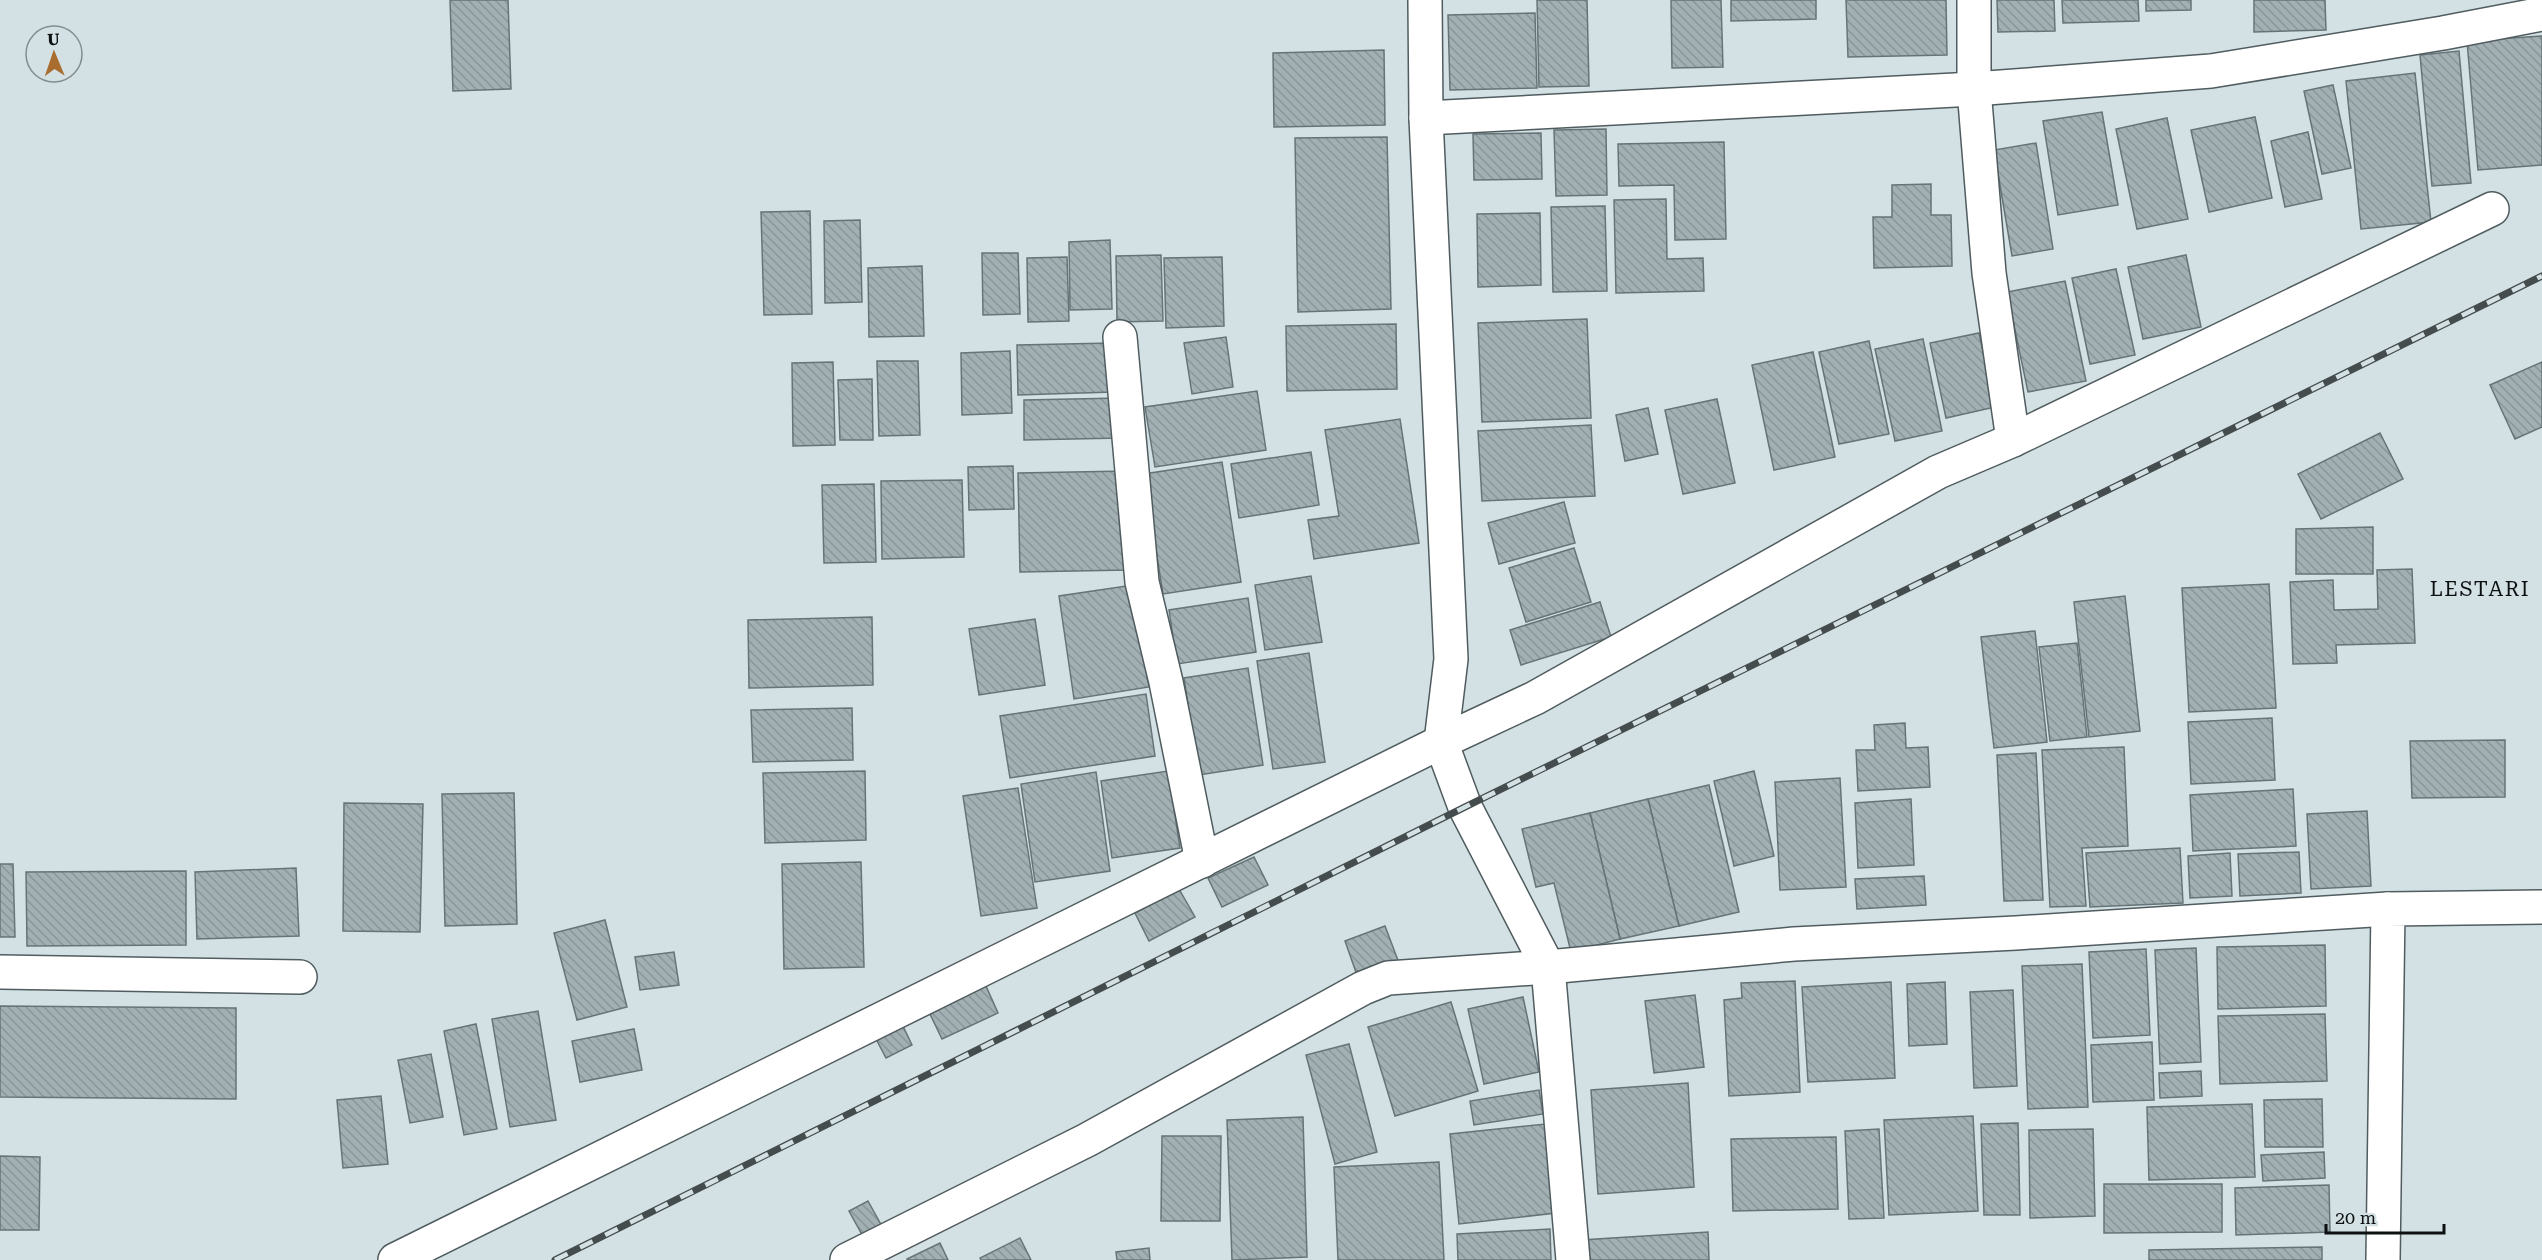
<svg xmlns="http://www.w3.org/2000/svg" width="2542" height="1260" font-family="'Roboto Serif',serif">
	<defs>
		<pattern id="building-back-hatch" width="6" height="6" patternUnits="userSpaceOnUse" patternTransform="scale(1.5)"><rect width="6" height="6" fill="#a2b0b3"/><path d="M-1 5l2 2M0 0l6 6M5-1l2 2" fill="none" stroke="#8a9699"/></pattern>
	</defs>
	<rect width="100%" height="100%" fill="#d3e1e4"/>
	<!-- building -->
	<g fill="url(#building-back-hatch)" stroke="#677477" stroke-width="1.5">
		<polygon points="450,0 508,0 511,89 453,91"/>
		<polygon points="1537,0 1587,0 1589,86 1539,87"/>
		<polygon points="1671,0 1721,0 1723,67 1672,68"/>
		<polygon points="1731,0 1816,0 1816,19 1731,21"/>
		<polygon points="1846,0 1946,0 1947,55 1848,57"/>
		<polygon points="1997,0 2054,0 2055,31 1998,32"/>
		<polygon points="2062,0 2138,0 2139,21 2063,23"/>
		<polygon points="2146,0 2191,0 2191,10 2146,11"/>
		<polygon points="2254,0 2325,0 2326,30 2254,32"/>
		<polygon points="1535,13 1537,88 1450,90 1448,15"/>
		<polygon points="2542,36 2542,165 2478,170 2467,41"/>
		<polygon points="1384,50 1385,125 1274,127 1273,53"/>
		<polygon points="2459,51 2471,183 2432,186 2420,55"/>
		<polygon points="2415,73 2431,222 2361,229 2346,81"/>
		<polygon points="2333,85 2351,168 2322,174 2304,91"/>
		<polygon points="2102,112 2118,205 2058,215 2043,121"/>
		<polygon points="2255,117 2272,198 2209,212 2191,130"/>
		<polygon points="2167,118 2188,219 2137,229 2116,129"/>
		<polygon points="1606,129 1607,195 1556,196 1554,130"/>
		<polygon points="2308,132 2322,199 2285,207 2271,141"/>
		<polygon points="1541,133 1542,179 1474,180 1473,134"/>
		<polygon points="1387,137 1391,309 1298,312 1295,138"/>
		<polygon points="1724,142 1726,239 1675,240 1674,185 1619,186 1618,144"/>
		<polygon points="2036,143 2053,249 2012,256 1994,150"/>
		<polygon points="1931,184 1931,215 1951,215 1952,266 1874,268 1873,217 1892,217 1892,185"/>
		<polygon points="1666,199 1667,259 1703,258 1704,291 1616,293 1614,200"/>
		<polygon points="1605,206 1607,291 1553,292 1551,207"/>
		<polygon points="810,211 812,314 764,315 761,212"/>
		<polygon points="1540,213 1541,285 1478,287 1477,214"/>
		<polygon points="860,220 862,302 825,303 824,221"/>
		<polygon points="1110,240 1112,309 1070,310 1069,242"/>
		<polygon points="982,253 1018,253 1020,314 983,315"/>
		<polygon points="1161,255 1163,321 1117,322 1116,256"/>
		<polygon points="2186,255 2201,327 2143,339 2128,267"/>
		<polygon points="1067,257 1069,321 1028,322 1027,258"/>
		<polygon points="1222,257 1224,326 1166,328 1164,258"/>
		<polygon points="922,266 924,336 869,337 868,268"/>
		<polygon points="2116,269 2135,355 2090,364 2072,278"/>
		<polygon points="2065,281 2086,381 2028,392 2007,292"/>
		<polygon points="1587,319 1591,418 1482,422 1478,323"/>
		<polygon points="1396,324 1397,389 1287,391 1286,326"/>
		<polygon points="1979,333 1995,407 1946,418 1930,343"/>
		<polygon points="1226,337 1233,387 1192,394 1184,343"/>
		<polygon points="1923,339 1942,431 1895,441 1875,349"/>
		<polygon points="1869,341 1889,434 1839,444 1819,352"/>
		<polygon points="1112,343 1113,392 1018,395 1017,345"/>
		<polygon points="1010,351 1012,413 962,415 961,353"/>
		<polygon points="1813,352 1835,457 1774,470 1752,365"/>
		<polygon points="877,361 918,361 920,435 879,436"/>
		<polygon points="833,362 835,445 793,446 792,363"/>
		<polygon points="2542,362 2542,427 2515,439 2490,385"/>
		<polygon points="872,379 873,440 840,440 838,380"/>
		<polygon points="1257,391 1266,450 1155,467 1145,407"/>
		<polygon points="1121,398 1121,438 1024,440 1024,400"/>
		<polygon points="1717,399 1735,483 1683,494 1665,410"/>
		<polygon points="1648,408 1658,454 1625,461 1616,415"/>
		<polygon points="1400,419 1419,543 1314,559 1308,520 1339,516 1325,430"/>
		<polygon points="1591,425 1595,496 1482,501 1478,431"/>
		<polygon points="2380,433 2403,479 2321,519 2298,474"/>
		<polygon points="1311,452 1319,505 1239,518 1231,464"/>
		<polygon points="1222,462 1241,582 1163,594 1144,474"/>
		<polygon points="1013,466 1014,509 969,510 968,467"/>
		<polygon points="1127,471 1129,570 1020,572 1018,473"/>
		<polygon points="962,480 964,557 882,559 881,481"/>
		<polygon points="874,484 876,562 824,563 822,485"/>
		<polygon points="1564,502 1575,543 1499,564 1488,523"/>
		<polygon points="2373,527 2373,574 2296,574 2296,529"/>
		<polygon points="1574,548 1591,602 1526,622 1509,568"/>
		<polygon points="2412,569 2415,643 2336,645 2337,663 2293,664 2290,582 2333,580 2334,610 2378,609 2377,570"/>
		<polygon points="1311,576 1322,642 1265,650 1255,585"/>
		<polygon points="2269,584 2276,708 2189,712 2182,588"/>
		<polygon points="1133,585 1149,687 1074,699 1059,596"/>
		<polygon points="2125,596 2140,731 2089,737 2074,602"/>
		<polygon points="1248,598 1256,652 1177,664 1169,610"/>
		<polygon points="1600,602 1611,637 1521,665 1510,630"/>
		<polygon points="872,617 873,685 749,688 748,620"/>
		<polygon points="1035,619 1045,685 979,695 969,629"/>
		<polygon points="2035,631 2047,742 1994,748 1981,637"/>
		<polygon points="2077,643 2087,737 2050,741 2039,647"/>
		<polygon points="1309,653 1325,762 1273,769 1257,661"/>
		<polygon points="1248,668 1263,765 1199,775 1184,678"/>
		<polygon points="1146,694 1155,756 1010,778 1000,716"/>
		<polygon points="852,708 853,760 753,762 751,710"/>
		<polygon points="2272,718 2275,780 2191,784 2188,722"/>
		<polygon points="1905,723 1906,748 1928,747 1930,787 1858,791 1856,750 1875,750 1874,725"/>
		<polygon points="2505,740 2505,797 2412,798 2410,741"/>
		<polygon points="2124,747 2128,846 2082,848 2086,906 2050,907 2042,750"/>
		<polygon points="2036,753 2043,900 2004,901 1997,755"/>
		<polygon points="865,771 866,840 765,843 763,773"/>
		<polygon points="1168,771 1180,848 1112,858 1101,781"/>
		<polygon points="1754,771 1774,856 1734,866 1714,781"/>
		<polygon points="1096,772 1110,871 1035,882 1021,784"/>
		<polygon points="1840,778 1846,887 1780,890 1775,782"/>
		<polygon points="1709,785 1739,912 1679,926 1648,799"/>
		<polygon points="1018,788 1037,908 981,916 963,796"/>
		<polygon points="2293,789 2296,846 2193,851 2190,795"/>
		<polygon points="514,793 517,924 445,926 442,794"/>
		<polygon points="1648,799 1679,926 1620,939 1590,813"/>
		<polygon points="1911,799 1914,865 1858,868 1855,803"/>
		<polygon points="344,803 423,804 420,932 343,931"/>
		<polygon points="2367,811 2371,886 2311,889 2307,814"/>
		<polygon points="1590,813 1620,939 1571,952 1554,883 1536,887 1522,829"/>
		<polygon points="2180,848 2183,903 2090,907 2086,853"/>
		<polygon points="2299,852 2301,893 2240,896 2238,854"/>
		<polygon points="2230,853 2232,896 2190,898 2188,856"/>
		<polygon points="1254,857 1268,885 1222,907 1208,878"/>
		<polygon points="861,862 864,967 784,969 782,864"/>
		<polygon points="0,864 13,864 15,937 0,937"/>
		<polygon points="296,868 299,936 197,939 195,872"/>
		<polygon points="186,871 186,945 27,946 26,872"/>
		<polygon points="1924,876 1926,905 1857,909 1855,879"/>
		<polygon points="1179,889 1195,917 1149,941 1135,913"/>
		<polygon points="605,920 627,1007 577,1020 554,933"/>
		<polygon points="1385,926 1399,963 1358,978 1345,941"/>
		<polygon points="2325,945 2326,1006 2218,1009 2217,947"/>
		<polygon points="2196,948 2201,1062 2160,1064 2155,950"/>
		<polygon points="2146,949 2150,1035 2093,1038 2089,952"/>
		<polygon points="674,952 679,985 640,990 635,957"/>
		<polygon points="2082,964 2088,1107 2028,1109 2022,966"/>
		<polygon points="1795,981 1800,1092 1729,1096 1724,1000 1742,998 1741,983"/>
		<polygon points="1891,982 1895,1078 1808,1082 1802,987"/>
		<polygon points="1945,982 1947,1044 1909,1046 1907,984"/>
		<polygon points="986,986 998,1013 942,1039 929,1012"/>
		<polygon points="2013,990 2017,1086 1974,1088 1970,992"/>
		<polygon points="1695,995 1704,1067 1654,1073 1645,1001"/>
		<polygon points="1523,997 1539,1072 1484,1084 1468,1009"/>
		<polygon points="1451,1002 1478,1091 1395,1116 1368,1027"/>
		<polygon points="0,1006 236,1008 236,1099 0,1097"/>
		<polygon points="538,1011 556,1120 510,1127 492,1019"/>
		<polygon points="2325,1014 2327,1081 2220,1084 2218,1016"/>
		<polygon points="901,1022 912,1045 886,1058 874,1035"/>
		<polygon points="476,1024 497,1129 464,1135 444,1031"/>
		<polygon points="634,1029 642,1070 580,1082 572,1041"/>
		<polygon points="2152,1042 2154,1100 2093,1102 2091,1045"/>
		<polygon points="1349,1044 1377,1152 1335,1164 1306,1055"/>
		<polygon points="431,1054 443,1117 410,1123 398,1060"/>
		<polygon points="2201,1071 2202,1096 2160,1098 2159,1073"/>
		<polygon points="1688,1083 1694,1187 1598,1194 1591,1090"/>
		<polygon points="1539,1090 1543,1114 1474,1125 1470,1101"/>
		<polygon points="381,1096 388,1164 343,1168 337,1100"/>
		<polygon points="2322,1099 2323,1147 2265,1147 2264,1100"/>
		<polygon points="2252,1104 2255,1177 2149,1180 2147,1107"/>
		<polygon points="1973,1116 1978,1211 1889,1215 1884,1120"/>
		<polygon points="1303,1117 1307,1257 1232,1260 1227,1120"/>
		<polygon points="2018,1123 2020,1215 1984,1215 1981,1124"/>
		<polygon points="1546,1124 1556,1213 1459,1224 1450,1134"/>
		<polygon points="1879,1129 1884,1218 1849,1219 1845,1131"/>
		<polygon points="2093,1129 2095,1216 2030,1218 2029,1130"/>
		<polygon points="1162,1136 1221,1136 1220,1221 1161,1221"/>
		<polygon points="1836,1137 1838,1209 1733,1211 1731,1139"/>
		<polygon points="2324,1152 2325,1178 2263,1181 2261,1155"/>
		<polygon points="0,1156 40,1157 39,1230 0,1230"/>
		<polygon points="1439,1162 1444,1260 1338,1260 1334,1167"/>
		<polygon points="2104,1184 2222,1184 2222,1232 2104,1233"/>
		<polygon points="2329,1185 2330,1232 2236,1235 2235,1188"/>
		<polygon points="868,1201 884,1230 865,1240 849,1211"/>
		<polygon points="1550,1229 1551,1260 1458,1260 1457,1234"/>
		<polygon points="1708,1232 1709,1260 1583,1260 1581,1240"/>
		<polygon points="1020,1238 1031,1260 981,1260 980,1258"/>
		<polygon points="940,1243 948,1260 907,1260 907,1259"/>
		<polygon points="2322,1247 2322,1260 2149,1260 2149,1250"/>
		<polygon points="1149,1248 1150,1260 1117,1260 1116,1252"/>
	</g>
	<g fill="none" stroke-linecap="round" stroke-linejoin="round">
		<!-- minor casing -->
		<g stroke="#505c5f" stroke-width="36">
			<g id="minor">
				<polyline points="1425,0 1426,118 1451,659 1441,742 1465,807 1548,967 1573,1260"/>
				<polyline points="1974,0 1974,89 1989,273 2013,440"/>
				<polyline points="1426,118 1974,89 2211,71 2443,33 2542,14"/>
				<polyline points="1120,337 1142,582 1166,682 1202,861"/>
				<polyline points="0,972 300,977"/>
				<polyline points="395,1260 1441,742 1535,698 1938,472 2013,440 2492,209"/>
				<polyline points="847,1260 1087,1140 1363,988 1388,978 1548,967 1794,944 2016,933 2388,909"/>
				<polyline points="2383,1260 2388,909 2542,907"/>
			</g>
		</g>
		<!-- minor -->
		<use href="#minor" stroke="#fff" stroke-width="33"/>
		<!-- rail casing -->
		<g stroke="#454c4d" stroke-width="7">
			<polyline id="rail" points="555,1260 1465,807 2542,276"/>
		</g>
		<!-- rail -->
		<use href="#rail" stroke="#d3e1e4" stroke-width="4.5" stroke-dasharray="14" stroke-linecap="butt"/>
	</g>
	<g text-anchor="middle" stroke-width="4.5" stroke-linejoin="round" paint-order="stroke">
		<!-- quarter labels -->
		<g font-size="21" letter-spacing="1.5" fill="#0c1011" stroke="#d3e1e4">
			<text x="2480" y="596">LESTARI</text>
		</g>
	</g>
	<!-- north arrow -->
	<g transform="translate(54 54) rotate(358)"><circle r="28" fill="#d3e1e4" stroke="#838d90" stroke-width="1.5"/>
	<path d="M0-4.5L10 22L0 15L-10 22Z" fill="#a96d30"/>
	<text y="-9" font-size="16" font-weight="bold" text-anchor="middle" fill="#0c1011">U</text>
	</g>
	<!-- scale -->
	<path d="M2326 1224v9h118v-9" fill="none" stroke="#0c1011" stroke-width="3"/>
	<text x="2335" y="1224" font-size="18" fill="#0c1011" stroke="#d3e1e4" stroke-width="4.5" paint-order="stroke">20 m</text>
</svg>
